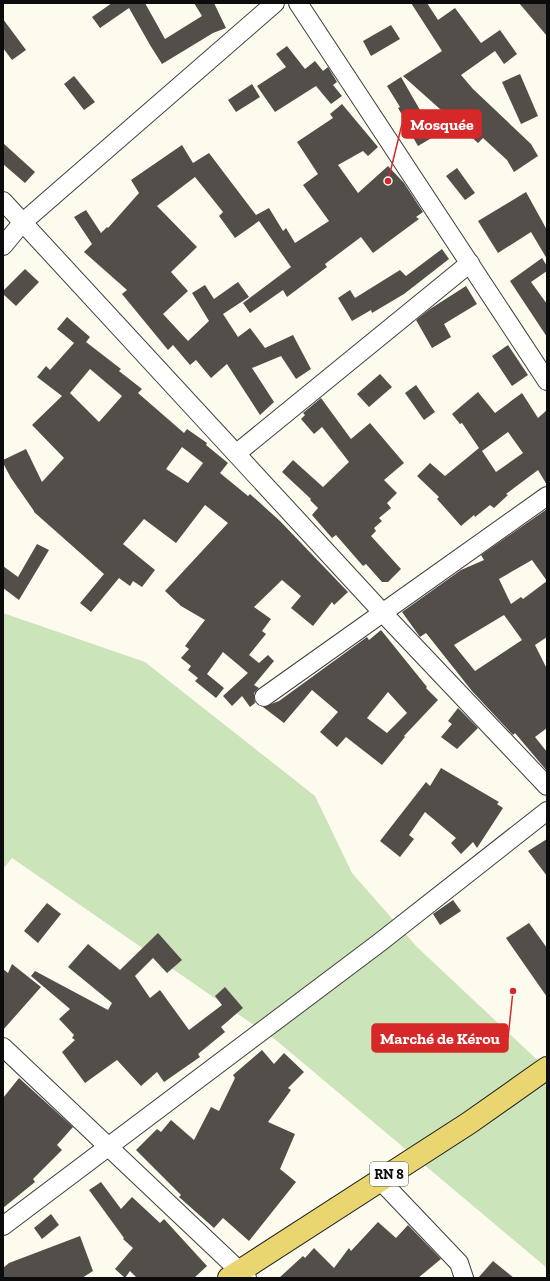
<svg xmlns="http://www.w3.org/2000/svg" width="550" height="1281" font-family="'Zilla Slab',serif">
	<rect width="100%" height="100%" fill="#fdfbed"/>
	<!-- green -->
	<polygon fill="#cce4ba" points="3,613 145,662 315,796 352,873 417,947 547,1069 547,1268 277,1041 12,858 3,869"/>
	<!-- building -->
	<g fill="#534e49" fill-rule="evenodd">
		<polygon points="112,3 145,3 165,39 202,16 194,3 214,3 226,28 213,33 162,64 150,45 129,8 100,28 92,17"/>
		<polygon points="411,3 427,3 438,20 455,8 481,43 500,30 517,54 504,64 495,51 461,75 473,89 531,144 538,156 514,172 507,160 483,138 478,143 403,76 442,51"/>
		<polygon points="519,3 547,3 547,36"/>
		<polygon points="3,19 26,50 12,60 3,48"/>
		<polygon points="391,25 400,39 371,56 363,41"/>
		<polygon points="287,46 305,69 315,61 323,71 328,67 337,82 333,85 342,96 331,104 316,86 275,112 257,86 286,67 276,54"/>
		<polygon points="520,74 538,116 521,124 502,82"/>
		<polygon points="74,76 95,102 84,110 64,84"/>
		<polygon points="401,77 435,136 418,146 411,134 413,133 398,108 400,107 387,86"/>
		<polygon points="252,84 260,97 236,112 228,100"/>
		<polygon points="342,104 378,147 368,156 363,151 338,165 358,193 388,166 404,183 423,212 416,217 419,219 373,253 361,237 325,264 327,267 287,297 283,290 250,313 243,303 291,267 259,221 235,238 219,216 223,212 195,177 157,206 197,247 171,272 188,291 163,314 188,341 209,321 192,293 205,285 214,299 238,282 249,297 223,314 238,337 250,328 265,348 293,335 311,369 296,379 281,356 252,368 274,402 260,415 227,364 211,378 196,360 190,365 173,345 168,350 122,294 127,290 84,252 92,244 74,217 86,210 101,233 107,227 108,228 139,193 131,180 182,145 193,163 209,153 256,215 269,208 283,231 286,228 295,243 329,221 303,185 318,174 297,142 333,118 330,114"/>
		<polygon points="3,143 35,172 25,183 3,164"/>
		<polygon points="457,168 475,193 465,200 446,176"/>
		<polygon points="526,192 547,230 547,259 531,232 498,253 478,221"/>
		<polygon points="442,249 449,259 404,294 372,313 371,310 352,321 338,298 350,290 355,298 400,270 406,276"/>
		<polygon points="542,258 547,266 547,271 531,282 547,304 547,337 510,281"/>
		<polygon points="25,269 39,282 16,306 3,294 3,291"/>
		<polygon points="466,286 477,304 444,324 451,337 432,348 416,320 430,309"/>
		<path d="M67 317 90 337 86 342 121 369 119 371 142 389 138 393 184 433 187 429 207 443 206 445 228 463 220 473 248 496 250 494 280 521 348 592 334 605 332 602 313 626 291 608 301 596 282 580 254 607 271 619 262 631 266 634 249 655 259 663 268 655 274 661 254 685 259 688 254 693 255 703 250 707 242 696 232 706 223 696 248 673 223 652 207 674 224 688 216 698 195 681 198 678 188 670 191 666 181 658 189 649 185 646 205 620 181 606 165 591 228 523 205 505 176 543 144 519 123 544 155 570 142 587 133 581 130 586 119 578 91 612 80 603 104 574 34 512V511L11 478 3 463V460L26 449 42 482 64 458 32 425 62 396 37 377 46 366 50 370 74 343 57 329ZM90 369 122 396 99 422 70 393ZM182 447 203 463 188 483 166 469Z"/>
		<polygon points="508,345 528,375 512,386 492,356"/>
		<polygon points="380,374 392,387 369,407 357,394"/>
		<polygon points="416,385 435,412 424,420 405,393"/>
		<path d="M478 392 495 413 522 393 538 418 547 410V485L538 470 506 494 508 495 494 508 490 505 475 517 474 515 461 526 437 499 439 497 417 476 430 463 445 476 479 448 462 423 460 424 452 414ZM508 432 523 453 496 472 482 451Z"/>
		<polygon points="321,398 351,439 370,423 404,463 384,480 397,493 387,503 391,508 379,518 382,521 374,528 376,531 371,536 401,569 388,582 382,582 366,564 363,566 336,535 332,538 312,515 318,508 310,500 311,499 282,472 293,460 323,487 349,462 322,427 314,434 301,419 305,415 303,413"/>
		<path d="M547 509V637L535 645 547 669V728L535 737 547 752V771L515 733 513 735 472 691 426 633 420 637 402 612 461 570 484 560 481 555ZM532 560 547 581 523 599 521 597 511 604 499 579ZM504 615 522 640 475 671 454 645Z"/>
		<polygon points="37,544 49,550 19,600 3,588 3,566 18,577"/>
		<path d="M381 630 427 687 426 688 438 700 404 736 405 737 382 765 346 737 337 747 320 732 338 712 312 690 284 723 263 707 279 701 367 637 369 640ZM388 692 407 713 387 733 367 718Z"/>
		<polygon points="458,708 478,728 457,749 441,737 452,724 448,721"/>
		<polygon points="441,768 499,802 497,804 503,808 477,848 473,842 461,854 451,843 456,838 425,812 409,835 414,839 400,857 380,841 426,782 430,786"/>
		<polygon points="547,839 547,876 528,851"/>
		<polygon points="453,900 461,911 440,925 433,914"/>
		<polygon points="47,903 61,914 38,943 24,931"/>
		<polygon points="529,923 547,948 547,997 506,938"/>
		<polygon points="158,933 182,960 167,973 153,958 135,976 150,998 160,990 189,1030 222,1005 215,996 225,987 243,1008 221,1027 225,1032 198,1054 200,1057 164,1082 157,1072 141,1086 117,1060 85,1083 62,1052 75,1040 72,1038 74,1035 59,1019 70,1009 31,976 35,971 108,1010 112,1003 68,967 88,944 120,970"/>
		<polygon points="12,964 41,987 3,1030 3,969 8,973"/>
		<polygon points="262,1050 274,1064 284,1053 304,1072 288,1088 291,1090 268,1122 295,1134 280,1169 296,1182 249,1241 223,1218 214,1228 179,1197 181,1195 136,1150 157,1129 161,1132 171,1120 194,1140 211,1107 219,1111 235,1078 233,1075"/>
		<polygon points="19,1078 73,1127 57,1145 62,1150 33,1179 35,1182 3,1208 3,1098"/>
		<polygon points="101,1182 121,1209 132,1197 160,1223 164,1219 207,1266 194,1278 137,1278 130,1271 125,1278 115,1269 133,1248 123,1239 124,1238 89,1190"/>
		<polygon points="51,1214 59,1225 42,1239 34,1228"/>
		<polygon points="378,1222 396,1238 408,1225 441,1259 418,1278 279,1278 303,1256 305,1258 314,1248 334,1268 349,1248 351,1251"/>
		<polygon points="80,1236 93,1271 82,1278 3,1278 3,1268 9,1263"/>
		<polygon points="493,1261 514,1278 478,1278"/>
	</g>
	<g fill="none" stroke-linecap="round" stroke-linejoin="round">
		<!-- minor casing -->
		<g stroke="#3f3f3f" stroke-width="20">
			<g id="minor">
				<polyline points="298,3 547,381"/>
				<polyline points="3,201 382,612 547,786"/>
				<polyline points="3,246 22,223 275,3"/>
				<polyline points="237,453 470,263"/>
				<polyline points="264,697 547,496"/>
				<polyline points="3,1047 247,1278"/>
				<polyline points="380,1180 459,1263 464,1278"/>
				<polyline points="3,1226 379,943 547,811"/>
			</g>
		</g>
		<!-- major casing -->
		<g stroke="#1d1d1d" stroke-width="24">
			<polyline id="major" points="229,1278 469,1123 547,1068"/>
		</g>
		<!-- minor -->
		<use href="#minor" stroke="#fff" stroke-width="18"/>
		<!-- major -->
		<use href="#major" stroke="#ead670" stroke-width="22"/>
	</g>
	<g text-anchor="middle" stroke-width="4" stroke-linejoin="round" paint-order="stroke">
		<!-- shield labels -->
		<rect fill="#fff" stroke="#555" stroke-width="1" x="370" y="1162" width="38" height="24" rx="3"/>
		<g font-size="14" font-weight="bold" fill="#0c0c0c">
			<text x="389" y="1179">RN 8</text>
		</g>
	</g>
	<!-- callouts -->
	<path fill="none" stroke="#d62828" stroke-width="1.5" d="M388 181L402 124M513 991L508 1038"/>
	<g fill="#d62828" stroke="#fff" stroke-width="1.5">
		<circle cx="388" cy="181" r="4"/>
		<circle cx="513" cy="991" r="4"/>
	</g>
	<g fill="#d62828" stroke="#d62828" stroke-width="1.5">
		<rect x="402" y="110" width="79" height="28" rx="4"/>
		<rect x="372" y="1024" width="136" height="28" rx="4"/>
	</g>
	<g font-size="16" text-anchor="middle" font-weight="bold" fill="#fff">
		<text x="442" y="130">Mosquée</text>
		<text x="440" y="1044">Marché de Kérou</text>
	</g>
	<!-- border -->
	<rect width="550" height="1281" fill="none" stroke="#0c0c0c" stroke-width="8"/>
</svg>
